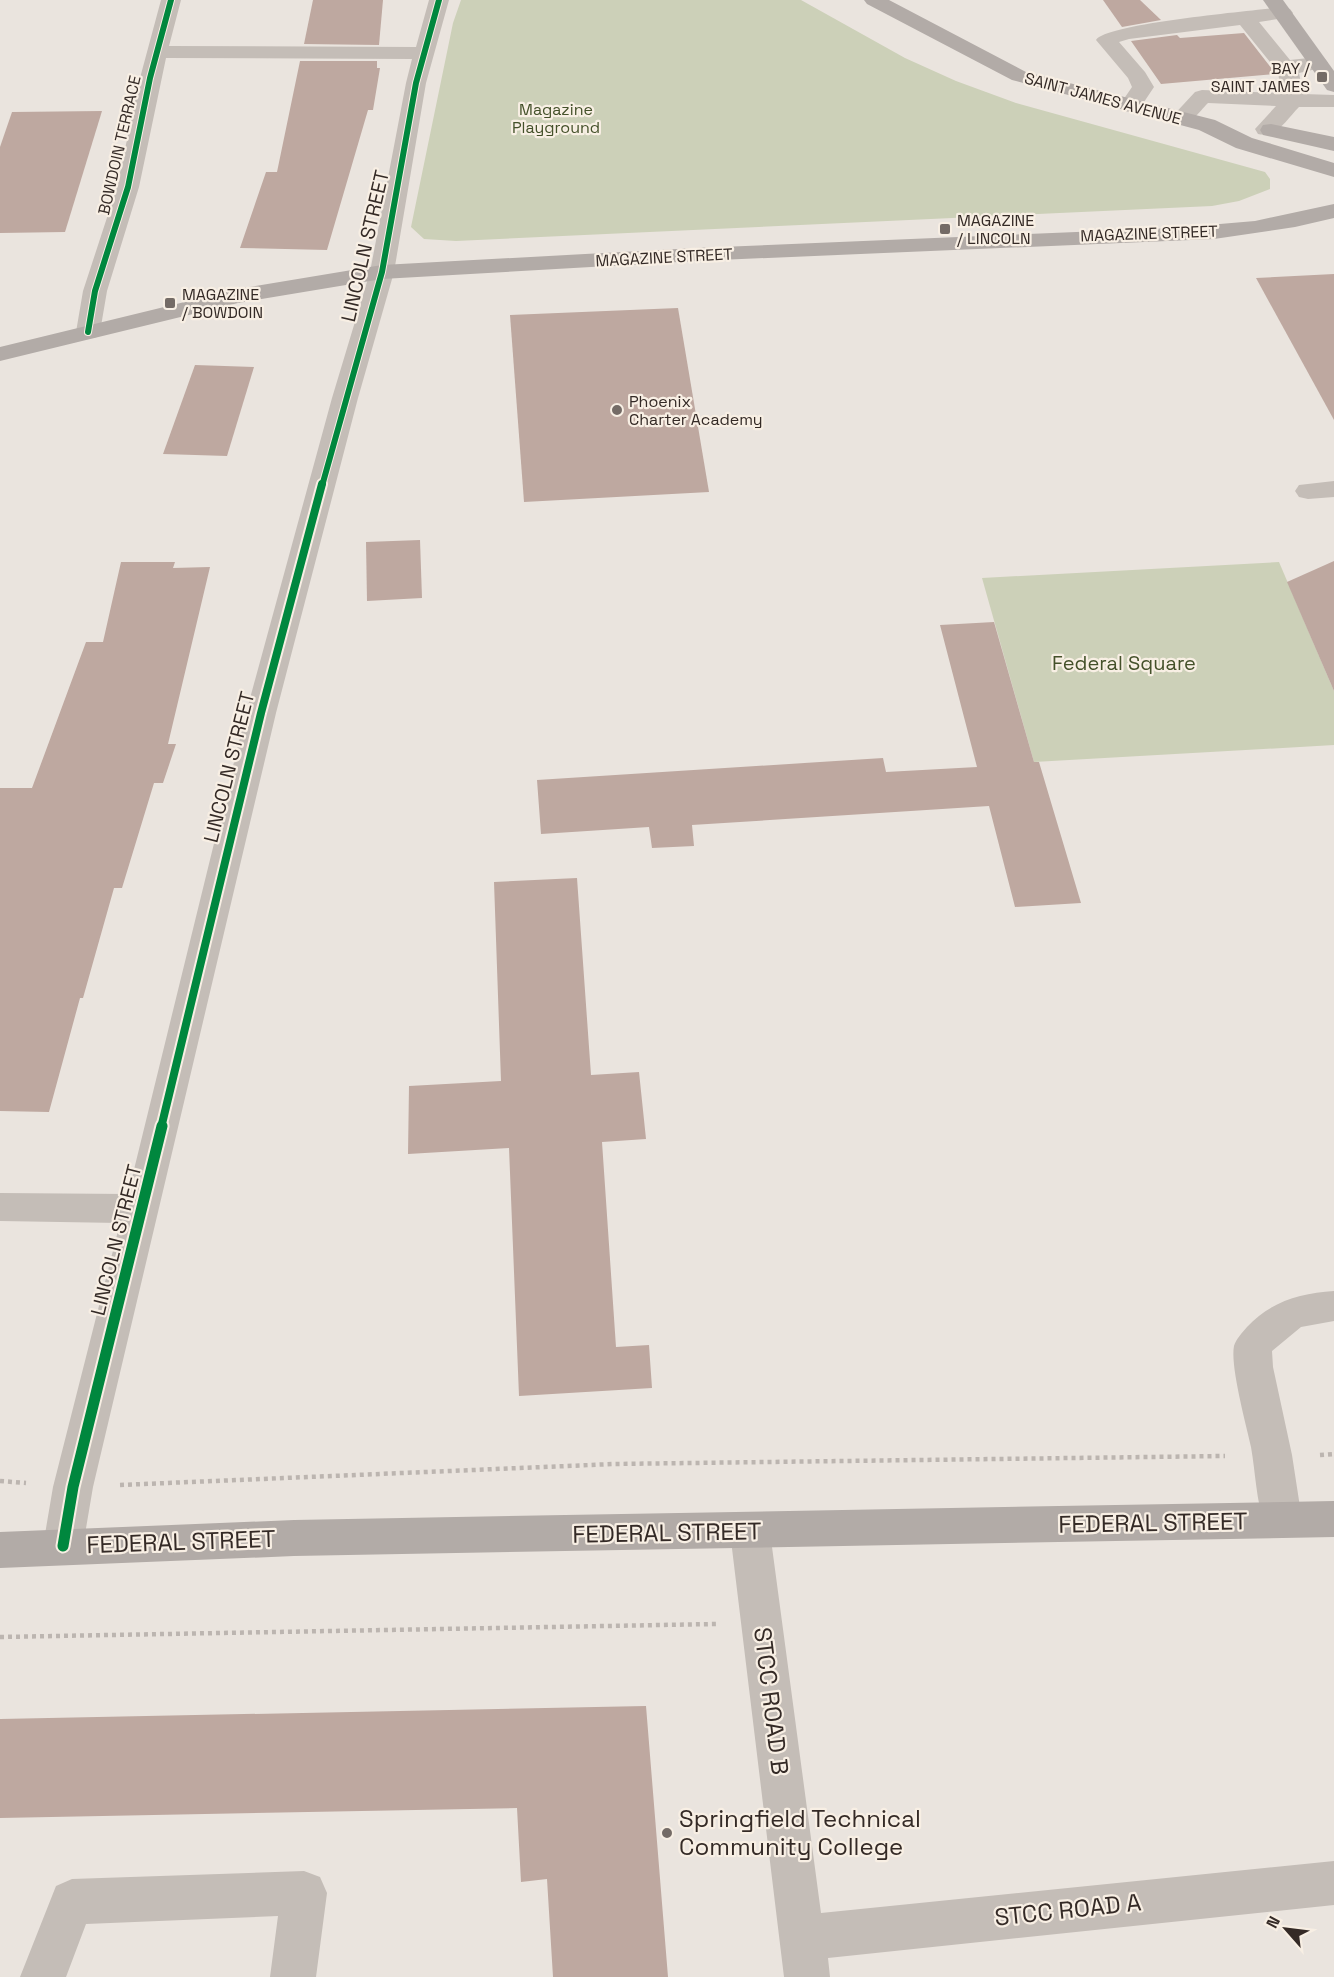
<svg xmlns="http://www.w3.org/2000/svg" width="1334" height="1977" font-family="'Space Grotesk',sans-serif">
	<rect width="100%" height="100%" fill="#eae4de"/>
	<!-- green -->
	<g fill="#ccd0b8">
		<polygon points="461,0 801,0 905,58 956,81 1016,103 1265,172 1270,179 1270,189 1239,201 1212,206 456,241 424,239 411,227 453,23"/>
		<polygon points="1279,562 1334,691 1334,745 1034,762 982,578"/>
	</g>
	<!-- building -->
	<g fill="#bea8a0">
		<polygon points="313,0 383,0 379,45 304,44"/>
		<polygon points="1103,0 1140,0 1161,20 1122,27"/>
		<polygon points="1244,33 1276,74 1161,84 1131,41 1177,35 1180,38"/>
		<polygon points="300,61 377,61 377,68 380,68 373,110 368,110 327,250 240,248 266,172 277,172"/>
		<polygon points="102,111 65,232 0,233 0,147 12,112"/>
		<polygon points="1334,274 1334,420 1256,278"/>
		<polygon points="678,308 709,492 524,502 510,315"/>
		<polygon points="195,365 254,367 227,456 163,454"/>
		<polygon points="420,540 422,598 367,601 366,542"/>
		<polygon points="1334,561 1334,691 1287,582"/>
		<polygon points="121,562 175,562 173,568 210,567 168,744 176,744 163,783 154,783 122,888 114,888 83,998 80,998 49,1112 0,1111 0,788 32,788 86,642 103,642"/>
		<polygon points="994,622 1034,762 1039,762 1081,903 1015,907 989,806 692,825 694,846 652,848 649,827 541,834 537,780 883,758 886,772 977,767 940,625"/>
		<polygon points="577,878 591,1075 639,1072 646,1139 602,1142 616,1347 649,1345 652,1388 519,1396 509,1148 408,1154 409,1086 501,1081 494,882"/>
		<polygon points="646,1706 668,1977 553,1977 547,1879 521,1882 517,1808 0,1818 0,1719"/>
	</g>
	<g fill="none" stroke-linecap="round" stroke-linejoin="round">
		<!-- path -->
		<g stroke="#bcb5b0" stroke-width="4.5" stroke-dasharray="4 4" stroke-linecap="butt">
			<polyline points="1320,1455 1334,1454"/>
			<polyline points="0,1481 26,1483"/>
			<polyline points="120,1485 614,1464 1225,1456"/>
			<polyline points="0,1637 716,1624"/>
		</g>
		<!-- minor -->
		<g fill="#c4bdb7" fill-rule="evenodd">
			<polygon points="161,0 181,0 169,46 416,47 429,0 449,0 426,83 394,272 358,398 276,713 93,1487 83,1546 77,1559 63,1564 49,1559 43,1546 53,1487 120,1223 0,1221 0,1193 128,1194 246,713 332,398 370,272 406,83 412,59 166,58 139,187 107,291 100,332 97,337 88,339 79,337 76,332 83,291 117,187 140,78"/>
			<path d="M1283 7 1290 9 1293 13 1290 17 1259 22 1290 60 1318 57 1325 59 1328 63 1325 67 1299 73 1303 94 1334 95V107H1299C1287 119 1277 138 1258 134L1255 129 1276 106 1208 103C1197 114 1190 128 1173 124L1170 119 1195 92 1202 90 1281 93 1278 72 1240 25 1129 39 1119 42 1145 72 1154 87 1138 111 1130 112 1122 111 1119 106 1132 87 1128 78 1096 40C1108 23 1254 11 1283 7Z"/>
			<polygon points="1334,481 1334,497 1308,499 1299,497 1295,491 1299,485"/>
			<path d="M1334 1291V1321L1301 1327 1272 1351 1273 1367 1292 1455 1302 1520 1296 1533 1282 1538 1268 1533C1256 1506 1256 1475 1251 1447 1246 1424 1230 1366 1234 1346 1236 1339 1242 1333 1247 1327 1270 1302 1300 1293 1334 1291Z"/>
			<polygon points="750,1514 764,1519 770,1532 821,1913 1334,1861 1334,1905 828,1958 830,1977 784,1977 730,1532 736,1519"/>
			<polygon points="304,1871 320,1877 327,1893 316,1977 270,1977 278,1916 86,1924 66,1977 20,1977 56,1886 72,1879"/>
		</g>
		<!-- major -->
		<g fill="#b2aba7" fill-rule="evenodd">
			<polygon points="864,0 889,0 1026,72 1215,120 1252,138 1334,163 1334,177 1236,148 1199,130 1012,80 867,4"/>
			<polygon points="1263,0 1283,0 1334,71 1334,92 1327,90"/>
			<polygon points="1271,124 1334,137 1334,151 1263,135 1260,130 1263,125"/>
			<polygon points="1334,204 1334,218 1295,227 1214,239 696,261 382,279 238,303 0,361 0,347 238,289 382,265 696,248 1173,228 1255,221"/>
			<polygon points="1334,1501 1334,1537 294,1556 0,1568 0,1532 294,1520"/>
		</g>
		<!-- cycleway-far2 casing -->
		<g stroke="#f8efe4" stroke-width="8">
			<g id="cycleway-far2">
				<polyline points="88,332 95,291 128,187 150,78 171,0"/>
				<polyline points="322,486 382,272 416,83 439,0"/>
			</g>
		</g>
		<!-- cycleway-far1 casing -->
		<g stroke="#f8efe4" stroke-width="12">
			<polyline id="cycleway-far1" points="161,1128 261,713 322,484"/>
		</g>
		<!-- cycleway casing -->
		<g stroke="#f8efe4" stroke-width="15">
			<polyline id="cycleway" points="63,1546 73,1487 162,1126"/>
		</g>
		<!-- cycleway-far2 -->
		<use href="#cycleway-far2" stroke="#00873e" stroke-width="6"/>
		<!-- cycleway-far1 -->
		<use href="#cycleway-far1" stroke="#00873e" stroke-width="8"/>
		<!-- cycleway -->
		<use href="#cycleway" stroke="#00873e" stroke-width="11"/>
	</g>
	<!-- markers -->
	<g fill="#746b66" stroke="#f8efe4" stroke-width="2">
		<rect x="1316" y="71" width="12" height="12" rx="3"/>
		<rect x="939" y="223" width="12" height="12" rx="3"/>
		<rect x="164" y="297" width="12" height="12" rx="3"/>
		<circle cx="617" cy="410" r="6"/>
		<circle cx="667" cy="1833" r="6"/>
	</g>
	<g text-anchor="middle" stroke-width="4.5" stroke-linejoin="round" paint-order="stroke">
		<!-- far-poi labels -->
		<g font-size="16" fill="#342a26" stroke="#f8efe4" text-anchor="start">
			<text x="1310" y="74" text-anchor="end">BAY /<tspan x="1310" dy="18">SAINT JAMES</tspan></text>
			<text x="957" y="226">MAGAZINE<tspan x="957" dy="18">/ LINCOLN</tspan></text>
			<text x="182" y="300">MAGAZINE<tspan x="182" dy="18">/ BOWDOIN</tspan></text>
			<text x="629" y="407">Phoenix<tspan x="629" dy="18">Charter Academy</tspan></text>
		</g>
		<!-- far-street labels -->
		<g font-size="16" fill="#342a26" stroke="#f8efe4">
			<text transform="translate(1103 98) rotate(15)" y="6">SAINT JAMES AVENUE</text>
			<text transform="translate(119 145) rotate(-77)" y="6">BOWDOIN TERRACE</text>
			<text transform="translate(1149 233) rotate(-2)" y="6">MAGAZINE STREET</text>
			<text transform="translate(664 257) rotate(-3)" y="6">MAGAZINE STREET</text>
		</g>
		<!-- far-park labels -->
		<g font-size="16" fill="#44512a" stroke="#f8efe4">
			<text x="556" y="115">Magazine<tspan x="556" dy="18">Playground</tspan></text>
		</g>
		<!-- street labels -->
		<g font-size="20" fill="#342a26" stroke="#f8efe4">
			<text transform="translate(365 246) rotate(-77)" y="7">LINCOLN STREET</text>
			<text transform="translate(229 767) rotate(-76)" y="7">LINCOLN STREET</text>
			<text transform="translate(116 1240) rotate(-76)" y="7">LINCOLN STREET</text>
		</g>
		<!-- park labels -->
		<g font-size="20" fill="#44512a" stroke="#f8efe4">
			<text x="1124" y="670">Federal Square</text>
		</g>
		<!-- near-street labels -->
		<g font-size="24" fill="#342a26" stroke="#f8efe4">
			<text transform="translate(1153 1523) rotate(-1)" y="8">FEDERAL STREET</text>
			<text transform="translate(667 1533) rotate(-1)" y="8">FEDERAL STREET</text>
			<text transform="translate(181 1542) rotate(-2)" y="8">FEDERAL STREET</text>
			<text transform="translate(771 1701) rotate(83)" y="8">STCC ROAD B</text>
			<text transform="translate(1068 1910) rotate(-6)" y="8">STCC ROAD A</text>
		</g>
		<!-- near-poi labels -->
		<g font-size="24" fill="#342a26" stroke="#f8efe4" text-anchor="start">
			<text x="679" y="1827">Springfield Technical<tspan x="679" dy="28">Community College</tspan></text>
		</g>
	</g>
	<!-- north arrow -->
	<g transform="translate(1286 1929) rotate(298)" stroke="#f8efe4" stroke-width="4.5" paint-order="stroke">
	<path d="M0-4.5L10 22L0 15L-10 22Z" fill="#342a26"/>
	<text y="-9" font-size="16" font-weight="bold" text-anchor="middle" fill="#342a26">N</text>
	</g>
</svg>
